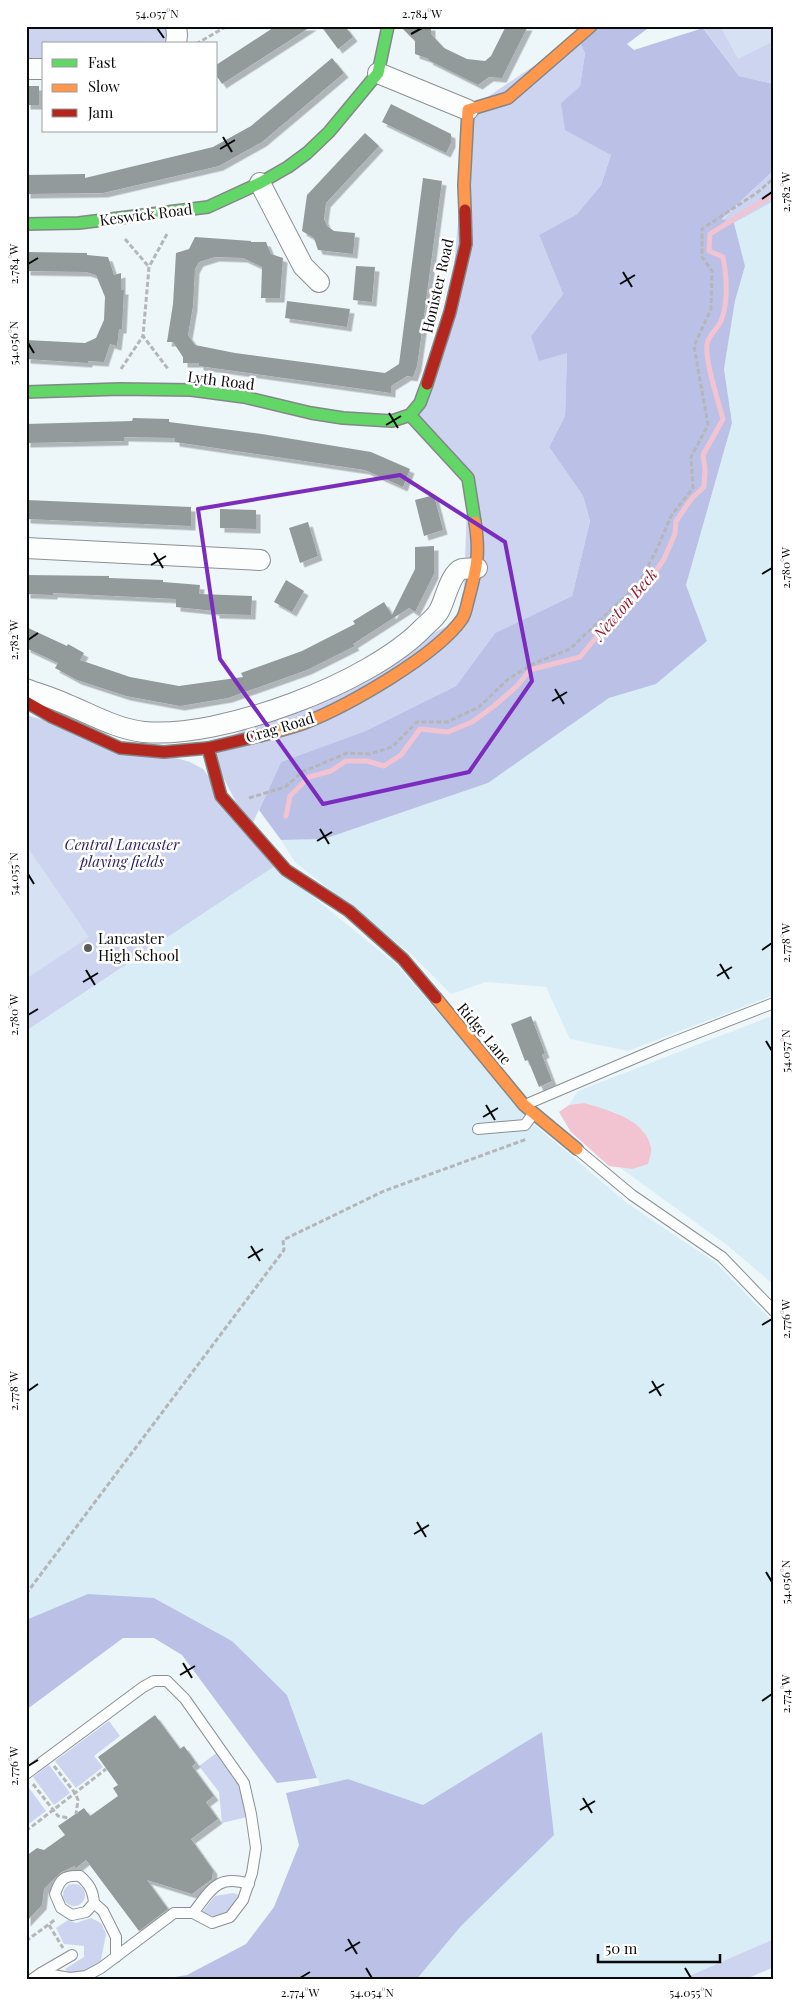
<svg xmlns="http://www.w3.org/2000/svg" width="800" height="2006" font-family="'Playfair Display',serif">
	<defs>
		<filter id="shadow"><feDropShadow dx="4.5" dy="4.5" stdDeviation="0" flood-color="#0004"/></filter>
	</defs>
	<rect width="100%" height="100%" fill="#edf6f9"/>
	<!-- farmland -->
	<g fill="#d9edf6">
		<polygon points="774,201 774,995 628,1051 570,1039 546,987 486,982 451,994 412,955 295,862 281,840 324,839 488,783 609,698 656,684 707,641 686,585 732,423 724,369 735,301 745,266 734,223"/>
		<polygon points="275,866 397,965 536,1126 627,1203 716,1263 774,1323 774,1939 680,1980 416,1980 461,1926 542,1733 423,1805 348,1779 320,1785 287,1695 232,1641 154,1598 26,1620 26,1031"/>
		<polygon points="774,1015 774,1285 727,1245 619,1167 632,1169 644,1131 617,1113 584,1103 569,1105 578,1091"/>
	</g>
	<!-- green -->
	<g fill="#cdd4ef">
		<polygon points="26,26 166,26 166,41 164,44 44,44 44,60 26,60"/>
		<polygon points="702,26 774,26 774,84 739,76"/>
		<polygon points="577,37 585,53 580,86 561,103 611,155 601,185 577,214 539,235 563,294 531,336 567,353 565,416 549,447 583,496 590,521 572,596 495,633 456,686 366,732 281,762 250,829 208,748 463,618 468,478 410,415 450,312 468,110"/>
		<polygon points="774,170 774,201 734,223 722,220"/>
		<polygon points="26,715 190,762 203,769 275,866 26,1031"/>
		<polygon points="109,1721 120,1736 94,1756 103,1767 76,1788 55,1761"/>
		<polygon points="218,1752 239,1783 247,1817 222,1823 219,1792 199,1766"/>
		<polygon points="49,1765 70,1793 54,1805 33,1777"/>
		<polygon points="26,1784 46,1811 26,1826"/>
		<circle cx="74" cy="1895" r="11"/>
		<polygon points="233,1893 239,1895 229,1912 215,1917 202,1912 215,1896"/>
		<polygon points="91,1918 101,1923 106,1934 101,1960 95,1966 77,1974 71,1974 65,1969 84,1957 84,1946 64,1944 56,1928 68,1920 76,1923"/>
		<polygon points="774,1939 774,1967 744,1980 680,1980"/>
	</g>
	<!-- forest -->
	<g fill="#bbc1e6">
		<polygon points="599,26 651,26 627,44 634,50 703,28 739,76 774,84 774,170 722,219 734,223 745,266 735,301 724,369 732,423 686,585 707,641 656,684 609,698 488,783 324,839 281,840 259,810 281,762 366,731 456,686 495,633 572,596 590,521 583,496 549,447 565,416 567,353 539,361 531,336 563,294 539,235 577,214 601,185 611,155 565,130 561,103 580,86 585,53 579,41"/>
		<polygon points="88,1594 154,1598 232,1641 287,1695 317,1778 277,1783 182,1655 154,1638 123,1638 26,1710 26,1620"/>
		<polygon points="542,1732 554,1835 461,1926 416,1980 157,1980 187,1975 246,1944 274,1907 299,1845 286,1793 348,1779 423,1805"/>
	</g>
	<!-- pitch -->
	<g fill="#d6e1f3">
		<polygon points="720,26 774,26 774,41 738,59"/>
		<polygon points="26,845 89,937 26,979"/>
	</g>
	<!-- water -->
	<path fill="#f2c3d0" d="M584 1103C608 1110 646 1119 651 1148 652 1153 649 1159 648 1164L632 1169 609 1166 571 1132 559 1112 569 1105Z"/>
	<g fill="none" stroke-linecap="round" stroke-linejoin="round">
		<!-- stream -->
		<path stroke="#f2c3d0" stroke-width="5" d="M286 816 290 796 309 777 331 771 346 761H367L384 766 401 755 420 729 448 732 472 722 494 706 517 686 530 670 580 657 617 612 648 583 664 559 675 534 676 521 692 498 704 487 705 469 703 455 723 419C718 400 705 362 707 344 708 336 718 328 721 321 729 300 727 278 723 257L709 251 710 234 774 194"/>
	</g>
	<!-- building -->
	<g fill="#939a9a" filter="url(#shadow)">
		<polygon points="276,26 312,26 222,84 216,75 216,65"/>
		<polygon points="321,26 345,26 353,37 338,49"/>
		<polygon points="403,26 431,26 431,34 444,48 467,59 485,61 491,56 506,26 528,26 502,78 489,77 478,85 428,60 429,59 415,54 415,41 403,29"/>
		<polygon points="332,58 344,73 262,142 219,166 103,193 26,194 26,175 85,174 85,178 213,147 251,126"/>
		<rect x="26" y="86" width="13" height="19"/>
		<polygon points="391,104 451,134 451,143 446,153 382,122"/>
		<polygon points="365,133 379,146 326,203 324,219 327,226 334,231 355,233 353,254 318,250 314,238 302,231 307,195"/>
		<polygon points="423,178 442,181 421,338 417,366 413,377 407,376 391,386 391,393 199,366 199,363 183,363 183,357 173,342 167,342 173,304 176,253 189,249 195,237 251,241 251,242 266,242 271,254 283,258 280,298 261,298 262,267 243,258 215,257 199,262 195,269 193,306 188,335 195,345 235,353 385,373 399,364"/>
		<polygon points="26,252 87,253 87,255 108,257 114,275 121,273 121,290 124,290 122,329 119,329 117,346 110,344 104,362 88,361 88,363 26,359 26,340 85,343 96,338 104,320 105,297 96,275 86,272 26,271"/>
		<polygon points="356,266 375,267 372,302 353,300"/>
		<polygon points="287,301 350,309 347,327 285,318"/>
		<polygon points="133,418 169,419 169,422 262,434 371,452 410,469 403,487 365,470 175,442 175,438 124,437 124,441 26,443 26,424 132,421"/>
		<polygon points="434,495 443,530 424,536 415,500"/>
		<polygon points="26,500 191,507 191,526 26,519"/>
		<polygon points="220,509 256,510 256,529 220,528"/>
		<polygon points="308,522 318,556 300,563 289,528"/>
		<polygon points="434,546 434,574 415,612 409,608 353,644 355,646 307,670 228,698 180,706 126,696 77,680 55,668 58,663 26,648 26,627 67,646 68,644 84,653 80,660 130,677 179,686 243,677 241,673 302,651 355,624 353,621 384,602 392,615 415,569 415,547"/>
		<polygon points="26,575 109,576 109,578 163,580 163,582 200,585 199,594 252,596 251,615 215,614 215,611 176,607 176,599 53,593 53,595 26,594"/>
		<polygon points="286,580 304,591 292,612 274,602"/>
		<polygon points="531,1016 545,1053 542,1055 552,1081 539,1087 528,1060 525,1061 511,1024"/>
		<polygon points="155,1715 180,1749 184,1746 196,1763 192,1766 214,1796 206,1802 218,1819 191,1839 213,1870 212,1879 192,1894 147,1880 168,1909 139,1931 86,1860 76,1868 74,1866 60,1873 44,1889 42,1905 26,1922 26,1856 37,1848 44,1850 65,1835 58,1826 84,1808 90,1816 118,1796 113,1788 118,1785 98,1757"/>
	</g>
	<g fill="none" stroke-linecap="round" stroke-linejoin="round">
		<!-- lane casing -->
		<g stroke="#8c9092" stroke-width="12">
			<g id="lane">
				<polyline points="527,1104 666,1045 774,1003"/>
				<polyline points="478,1129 525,1125 533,1114"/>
				<polyline points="578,1150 632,1195 722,1257 774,1311"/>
				<polyline points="26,1774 143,1687 154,1681 167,1681 185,1699 244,1783 251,1814 256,1848 252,1873 243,1900 230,1917 212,1923 193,1913 174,1913 101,1968 86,1976 70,1978 41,1973 31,1980"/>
				<path d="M94 1903 86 1912 72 1915 61 1908 55 1894C60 1879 64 1875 80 1876 89 1884 93 1890 94 1903L103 1911 116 1937V1957"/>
				<path d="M193 1913C211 1890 217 1874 249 1884"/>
				<polyline points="41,1973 72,1955"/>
			</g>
		</g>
		<!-- street casing -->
		<g stroke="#8c9092" stroke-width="22">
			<g id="street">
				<polyline points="176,44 177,35 176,26"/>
				<polyline points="26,69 44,69"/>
				<polyline points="378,73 468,110"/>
				<polyline points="260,183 303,266 319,282"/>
				<polyline points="26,548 260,560"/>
				<path d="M26 689C39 694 53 698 66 704 91 714 116 729 144 732 221 739 370 683 423 628 428 623 435 618 439 611 445 601 450 573 462 569 467 568 473 569 477 568"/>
			</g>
		</g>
		<!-- fast casing -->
		<g stroke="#838788" stroke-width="14">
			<g id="fast">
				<polyline points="26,224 79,223 208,207 260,183 288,167 307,153 329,132 378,73 388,26"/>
				<polyline points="26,392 120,389 191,390 244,397 311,413 343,418 392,421 410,415 420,403 427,384"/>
				<polyline points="410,415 468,478 475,522"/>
			</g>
		</g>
		<!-- slow casing -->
		<g stroke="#838788" stroke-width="14">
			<g id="slow">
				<polyline points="465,210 464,185 468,110 508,98 591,26"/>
				<path d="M259 736C275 732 292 728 307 722 349 705 436 656 462 619 466 613 467 604 469 597 477 567 480 553 475 522"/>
				<polyline points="436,998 524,1105 577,1149"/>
			</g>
		</g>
		<!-- jam casing -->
		<g stroke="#838788" stroke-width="14">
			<g id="jam">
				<polyline points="427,384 450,312 466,244 465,210"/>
				<polyline points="26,702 52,717 120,748 164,752 208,748 259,736"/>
				<polyline points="208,748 221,796 286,870 349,911 403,959 436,998"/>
			</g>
		</g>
		<!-- path -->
		<g stroke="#b5b6b7" stroke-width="3" stroke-dasharray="5 2.5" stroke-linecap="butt">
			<polyline points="196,44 227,26"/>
			<polyline points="167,234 149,267 143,336 168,369"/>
			<polyline points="125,239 149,267"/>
			<polyline points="121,369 143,336"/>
			<polyline points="249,798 285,787 302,772 347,753 370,754 392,747 417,722 447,722 479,707 508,679 535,663 570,649 639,583 658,547 671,516 693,488 691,457 708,425 694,346 711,309 712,271 702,257 702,229 758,192 774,178"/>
			<polyline points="26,1594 284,1250 283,1240 384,1191 527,1139"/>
			<polyline points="54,1766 75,1793 78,1800 76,1814"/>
			<polyline points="33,1784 58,1816 69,1818"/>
			<polyline points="26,1831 106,1769"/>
			<polyline points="49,1925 63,1948"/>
			<polyline points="26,1941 56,1919"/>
		</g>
		<!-- lane -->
		<use href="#lane" stroke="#fcfefe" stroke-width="10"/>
		<!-- street -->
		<use href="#street" stroke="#fcfefe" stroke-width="20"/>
		<!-- fast -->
		<use href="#fast" stroke="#63d668" stroke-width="11"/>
		<!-- slow -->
		<use href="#slow" stroke="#ff974d" stroke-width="11"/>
		<!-- jam -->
		<use href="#jam" stroke="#b3261e" stroke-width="11"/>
	</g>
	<!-- marked area -->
	<path fill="none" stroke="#7b2cbf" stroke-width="4" stroke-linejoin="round" d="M400 475 505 542 532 681 469 772 323 804 220 659 198 509Z"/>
	<!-- ticks -->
	<path fill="none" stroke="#0a0a0a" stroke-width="2" d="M157 28 164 38M411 34 422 28M223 137 232 152M220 149 235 140M762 199 772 192M28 264 38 258M623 272 632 287M620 284 635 275M28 343 34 353M389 413 398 428M386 425 401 416M154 553 163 568M151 565 166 556M762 574 772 568M28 640 38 633M555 689 564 704M552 701 567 692M320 829 329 844M317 841 332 832M28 874 34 884M762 950 772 943M720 964 729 979M86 970 95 985M717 976 732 967M83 982 98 973M28 1015 38 1009M766 1041 772 1051M486 1105 495 1120M483 1117 498 1108M251 1246 260 1261M248 1258 263 1249M762 1325 772 1319M652 1381 661 1396M28 1391 38 1384M649 1393 664 1384M417 1522 426 1537M414 1534 429 1525M766 1572 772 1582M183 1663 192 1678M180 1675 195 1666M762 1701 772 1694M28 1766 38 1760M583 1798 592 1813M580 1810 595 1801M348 1939 357 1954M345 1951 360 1942M366 1968 372 1978M685 1968 691 1978M300 1978 310 1972"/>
	<!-- markers -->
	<circle fill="#595d5e" stroke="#fff" stroke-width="2" cx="88" cy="948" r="5"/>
	<g text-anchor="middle" stroke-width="5" stroke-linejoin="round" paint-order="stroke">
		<!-- street labels -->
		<g font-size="15" fill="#0a0a0a" stroke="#fff">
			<text transform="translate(146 215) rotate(-7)" y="5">Keswick Road</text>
			<text transform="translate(438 286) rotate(-77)" y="5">Honister Road</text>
			<text transform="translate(221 381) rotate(7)" y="5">Lyth Road</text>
			<text transform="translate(280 728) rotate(-17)" y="5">Crag Road</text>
			<text transform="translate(484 1034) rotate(50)" y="5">Ridge Lane</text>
		</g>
		<!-- park labels -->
		<g font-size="15" font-style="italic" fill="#291d5f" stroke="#fff">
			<text x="122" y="850">Central Lancaster<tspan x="122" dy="17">playing fields</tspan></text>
		</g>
		<!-- poi labels -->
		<g font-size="15" fill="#0a0a0a" stroke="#fff" text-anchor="start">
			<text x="98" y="944">Lancaster<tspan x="98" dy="17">High School</tspan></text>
		</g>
		<!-- water labels -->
		<g font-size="16" font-style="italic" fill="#97172d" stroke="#fff">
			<text transform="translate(625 604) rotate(-49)" y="6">Newton Beck</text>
		</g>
	</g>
	<!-- border -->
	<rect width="800" height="2006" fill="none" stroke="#ffffff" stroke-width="55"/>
	<!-- legend -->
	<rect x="42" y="42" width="175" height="90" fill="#ffffff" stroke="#9d9d9d"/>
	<rect x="52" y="59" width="25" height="8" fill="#63d668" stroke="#9d9d9d"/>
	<text x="88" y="68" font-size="15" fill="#0a0a0a">Fast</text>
	<rect x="52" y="84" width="25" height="8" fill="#ff974d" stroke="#9d9d9d"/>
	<text x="88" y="92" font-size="15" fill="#0a0a0a">Slow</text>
	<rect x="52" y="109" width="25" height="8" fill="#b3261e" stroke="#9d9d9d"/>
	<text x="88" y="118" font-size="15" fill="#0a0a0a">Jam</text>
	<!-- scale -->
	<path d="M598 1954v8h122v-8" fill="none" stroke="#0a0a0a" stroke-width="2.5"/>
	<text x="605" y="1954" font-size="15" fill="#0a0a0a" stroke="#ffffff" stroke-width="4" paint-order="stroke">50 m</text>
	<rect x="28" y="28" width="744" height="1950" fill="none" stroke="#0a0a0a" stroke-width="2"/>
	<g font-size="12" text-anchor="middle" fill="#0a0a0a">
		<text x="157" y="18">54.057°N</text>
		<text x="422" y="18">2.784°W</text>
		<text transform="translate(786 192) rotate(-90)" y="4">2.782°W</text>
		<text transform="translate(14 264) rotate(-90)" y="4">2.784°W</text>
		<text transform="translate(14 343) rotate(-90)" y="4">54.056°N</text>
		<text transform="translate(786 568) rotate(-90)" y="4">2.780°W</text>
		<text transform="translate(14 640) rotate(-90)" y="4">2.782°W</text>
		<text transform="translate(14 874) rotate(-90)" y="4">54.055°N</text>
		<text transform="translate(786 943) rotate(-90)" y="4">2.778°W</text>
		<text transform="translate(14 1015) rotate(-90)" y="4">2.780°W</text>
		<text transform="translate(786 1051) rotate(-90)" y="4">54.057°N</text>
		<text transform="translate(786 1319) rotate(-90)" y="4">2.776°W</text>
		<text transform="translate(14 1391) rotate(-90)" y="4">2.778°W</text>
		<text transform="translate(786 1582) rotate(-90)" y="4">54.056°N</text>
		<text transform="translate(786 1694) rotate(-90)" y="4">2.774°W</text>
		<text transform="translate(14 1766) rotate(-90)" y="4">2.776°W</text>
		<text x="300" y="1997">2.774°W</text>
		<text x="372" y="1997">54.054°N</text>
		<text x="691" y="1997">54.055°N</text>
	</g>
</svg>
